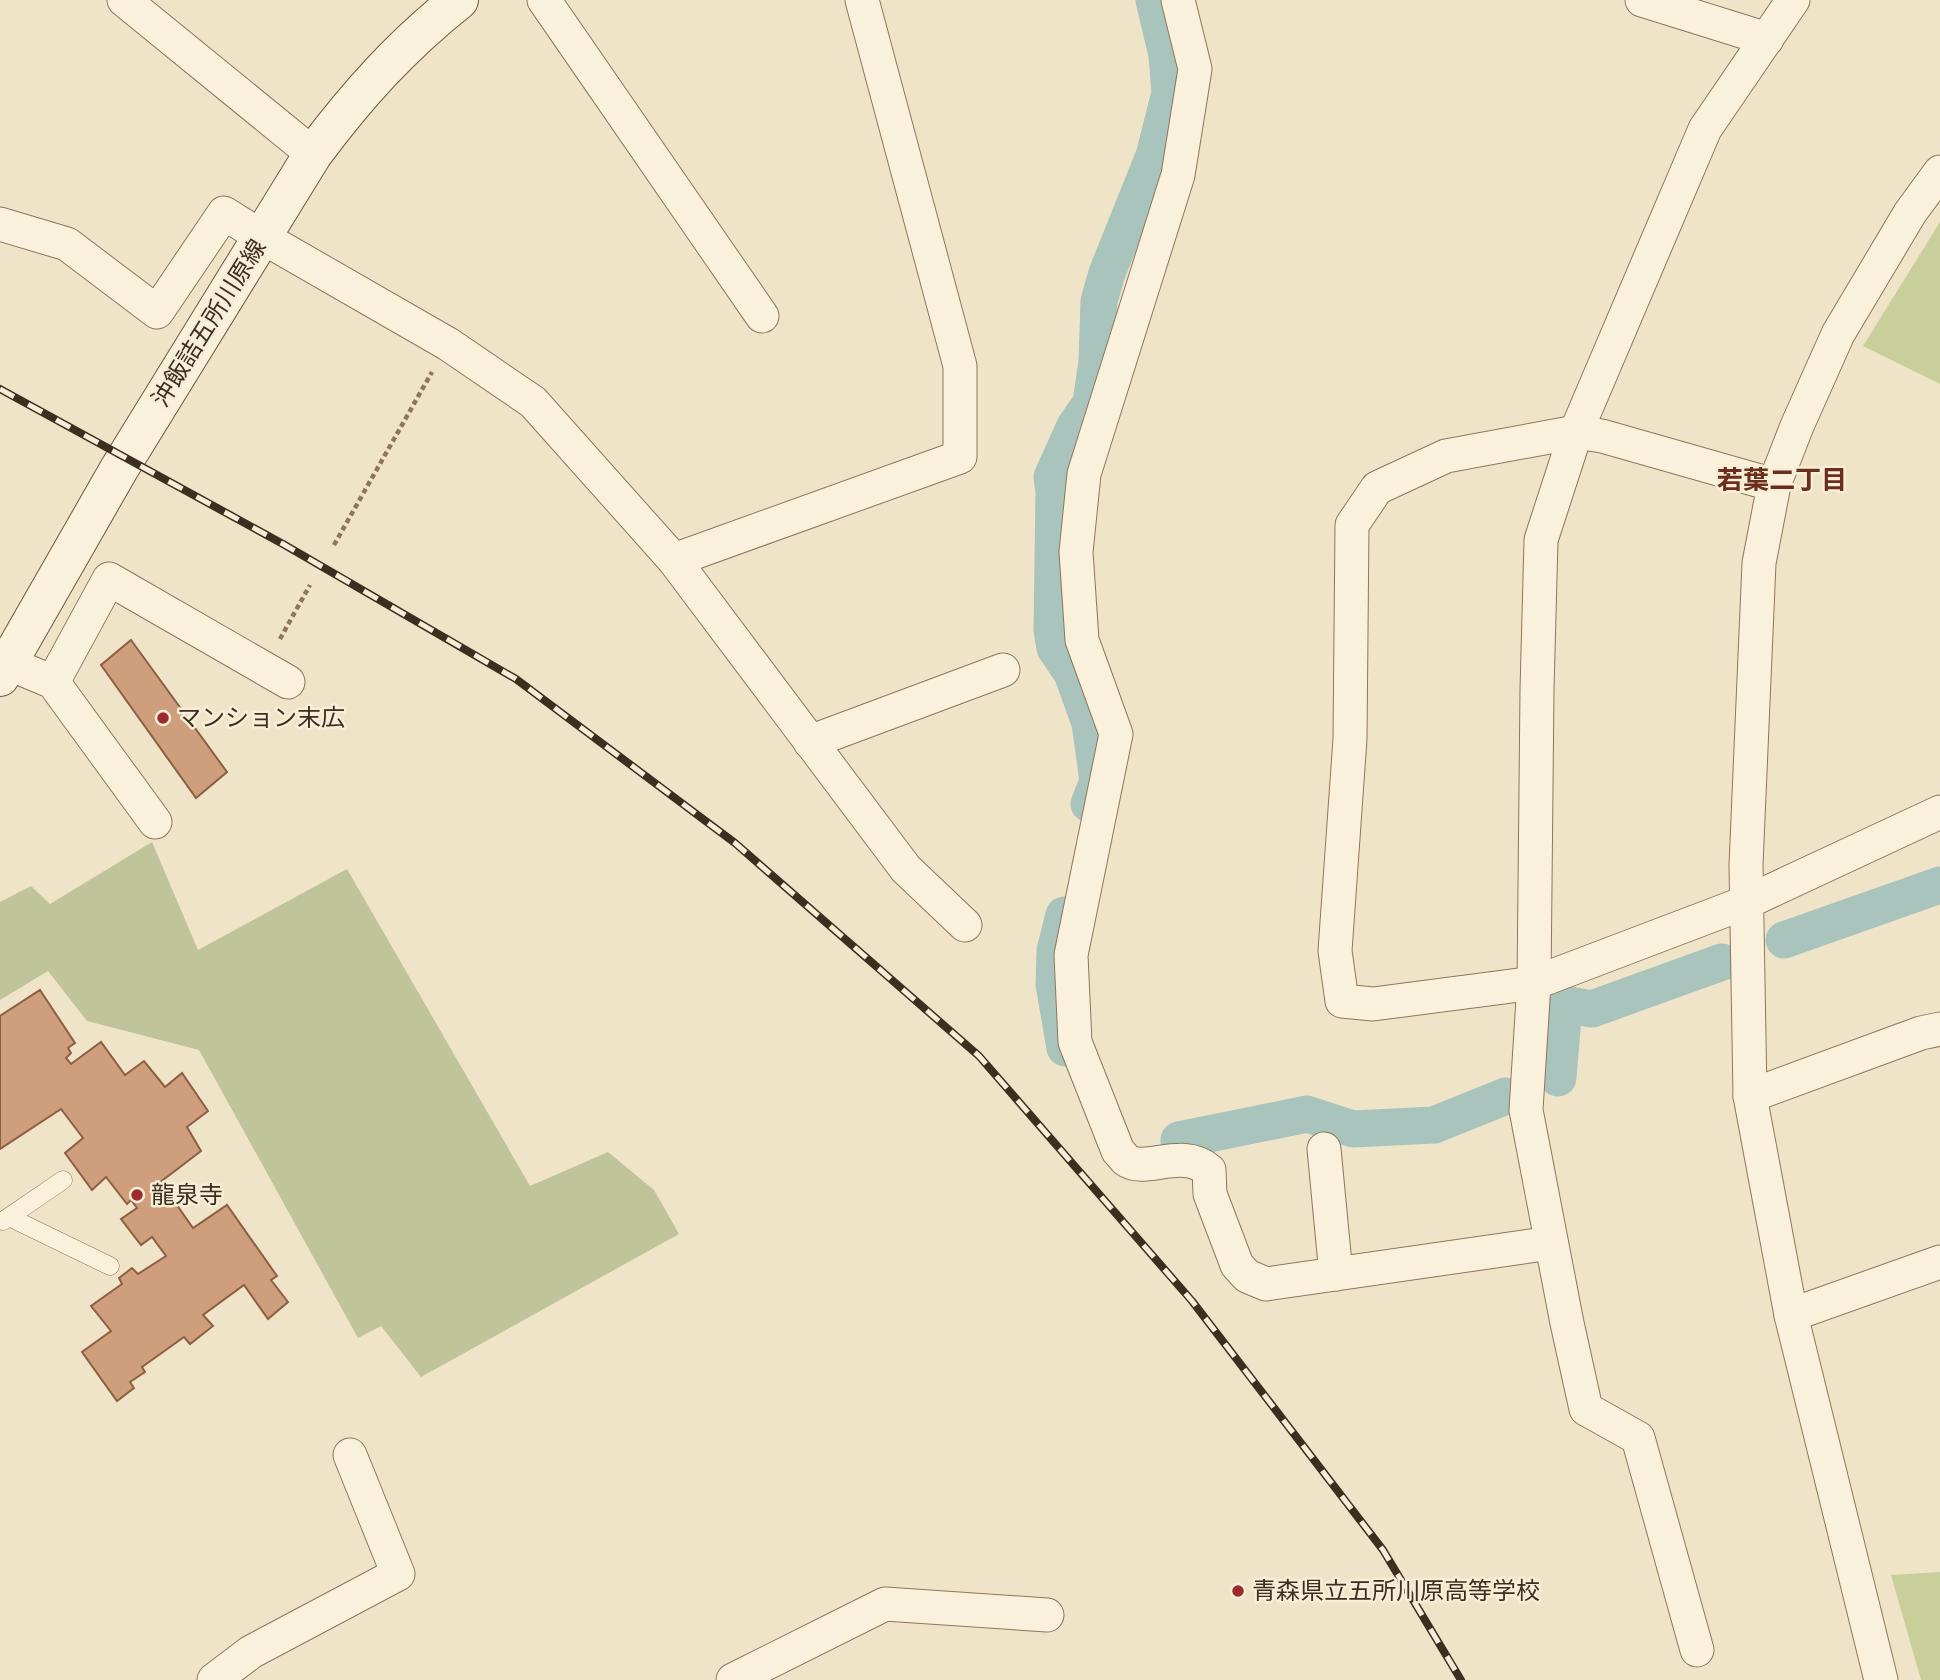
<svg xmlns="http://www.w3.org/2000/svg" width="1940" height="1680" font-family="'Noto Serif','Noto Sans JP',serif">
	<rect width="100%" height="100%" fill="#f0e4c8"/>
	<!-- green -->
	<g fill="#c9cf9b">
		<polygon points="1940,222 1940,384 1863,346"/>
		<polygon points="1940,1572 1940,1680 1921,1680 1891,1575"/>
	</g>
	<!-- cemetery -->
	<polygon fill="#bfc49a" points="152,842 198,950 347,869 530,1186 608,1152 654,1190 679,1234 421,1377 381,1326 358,1338 199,1050 87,1021 48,971 0,1000 0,902 31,886 50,904"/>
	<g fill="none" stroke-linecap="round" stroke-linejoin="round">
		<!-- canal -->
		<g stroke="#a9c4bc" stroke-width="37">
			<polyline points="1089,804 1098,781 1090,723 1072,673 1055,648 1052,630 1054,492 1052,477 1075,426 1091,403 1097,362 1099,301 1107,273 1154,156 1170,93 1167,55 1154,0"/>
			<polyline points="1064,915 1055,951 1054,984 1065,1048"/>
			<polyline points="1784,940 1940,885"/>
			<polyline points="1558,1078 1564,1004 1592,1009 1722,962"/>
			<polyline points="1179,1140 1307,1114 1353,1129 1434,1125 1506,1096"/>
		</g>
	</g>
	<!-- building -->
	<g fill="#cf9f7d" stroke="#8d5f41" stroke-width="2">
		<polygon points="131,640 227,772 196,798 101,665"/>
		<polygon points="40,990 75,1043 68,1048 71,1053 66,1058 71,1064 101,1042 125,1075 144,1061 165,1087 182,1073 208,1111 187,1127 201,1151 150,1190 157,1199 167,1191 193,1228 227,1205 277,1276 271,1280 288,1302 268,1319 244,1285 203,1315 213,1326 190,1344 184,1337 142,1367 145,1372 130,1382 134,1388 117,1401 82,1352 111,1331 91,1306 122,1284 119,1278 132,1268 138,1274 166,1256 152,1237 141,1245 121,1219 137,1208 131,1200 127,1204 106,1177 92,1190 65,1153 83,1138 61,1109 0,1149 0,1016"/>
	</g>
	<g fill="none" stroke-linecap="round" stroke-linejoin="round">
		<!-- service casing -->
		<g stroke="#8d765c" stroke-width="19">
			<g id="service">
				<polyline points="9,1217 110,1266"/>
				<polyline points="3,1221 63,1180"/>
			</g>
		</g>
		<!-- minor casing -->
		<g stroke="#8d765c" stroke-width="35">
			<g id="minor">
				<polyline points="124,0 313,154"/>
				<polyline points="544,0 762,316"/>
				<path d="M1178 0 1195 69 1178 175 1084 474 1076 552 1082 640 1116 734 1071 955 1075 1042 1118 1151C1121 1154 1123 1157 1126 1160 1145 1174 1182 1147 1209 1170L1210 1194 1237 1265 1247 1276 1266 1284 1551 1243"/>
				<polyline points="1642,0 1767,39"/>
				<polyline points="0,224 67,244 157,312 224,213 262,237 448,344 533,402 674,560 906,869 965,925"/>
				<polyline points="1774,485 1602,436 1576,432 1446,456 1377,488 1352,525 1350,739 1335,951 1342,1001 1373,1004 1534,983 1747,902 1940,812"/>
				<polyline points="674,560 960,457 960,366 862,0"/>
				<polyline points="0,660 53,682 155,822"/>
				<polyline points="53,682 109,579 288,682"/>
				<polyline points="810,742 1003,670"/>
				<polyline points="1750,1096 1921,1033 1940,1029"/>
				<polyline points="1324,1149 1336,1274"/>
				<polyline points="1791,1315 1940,1262"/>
				<polyline points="1697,1650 1638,1438 1586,1409 1567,1323 1526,1110 1534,983 1537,690 1541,540 1576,432 1705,129 1793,0"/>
				<polyline points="214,1680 251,1652 398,1574 350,1455"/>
				<polyline points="733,1680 885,1604 1047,1615"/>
				<polyline points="1881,1680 1791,1315 1750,1096 1746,865 1759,563 1774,485 1797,426 1838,334 1910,213 1940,172"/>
			</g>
		</g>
		<!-- secondary casing -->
		<g stroke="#6f573f" stroke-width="40">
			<path id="secondary" d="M0 677 119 469 313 154C357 95 401 46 459 0"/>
		</g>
		<!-- path -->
		<g stroke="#8d765c" stroke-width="4.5" stroke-dasharray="5 3.5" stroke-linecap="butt">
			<polyline points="334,545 432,372"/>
			<polyline points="280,639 310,585"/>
		</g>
		<!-- service -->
		<use href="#service" stroke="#faf1dc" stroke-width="18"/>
		<!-- minor -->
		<use href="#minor" stroke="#faf1dc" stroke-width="33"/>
		<!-- secondary -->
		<use href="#secondary" stroke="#faf1dc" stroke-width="38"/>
		<!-- rail casing -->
		<g stroke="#3d2e20" stroke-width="8">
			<polyline id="rail" points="0,389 283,544 516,679 735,843 979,1056 1192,1301 1383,1550 1461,1680"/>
		</g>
		<!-- rail -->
		<use href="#rail" stroke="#f7eed8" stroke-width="5" stroke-dasharray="16" stroke-linecap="butt"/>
	</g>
	<!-- markers -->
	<g fill="#9e2a2b" stroke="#f7eed8" stroke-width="2.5">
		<circle cx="163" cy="718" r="7"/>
		<circle cx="137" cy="1195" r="7"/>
		<circle cx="1238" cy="1591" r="7"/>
	</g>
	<g text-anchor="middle" stroke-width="5" stroke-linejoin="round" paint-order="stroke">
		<!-- street labels -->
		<g font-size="24" fill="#3d2e20" stroke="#f7eed8">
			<text transform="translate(209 323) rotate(-58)" y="8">沖飯詰五所川原線</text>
		</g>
		<!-- poi labels -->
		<g font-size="24" fill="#3d2e20" stroke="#f7eed8" text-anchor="start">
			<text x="177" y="726">マンション末広</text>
			<text x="151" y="1203">龍泉寺</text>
			<text x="1252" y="1599">青森県立五所川原高等学校</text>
		</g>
		<!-- neighbourhood labels -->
		<g font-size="26" font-weight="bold" fill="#6b2e1e" stroke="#f7eed8">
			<text x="1782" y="489">若葉二丁目</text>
		</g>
	</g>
</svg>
